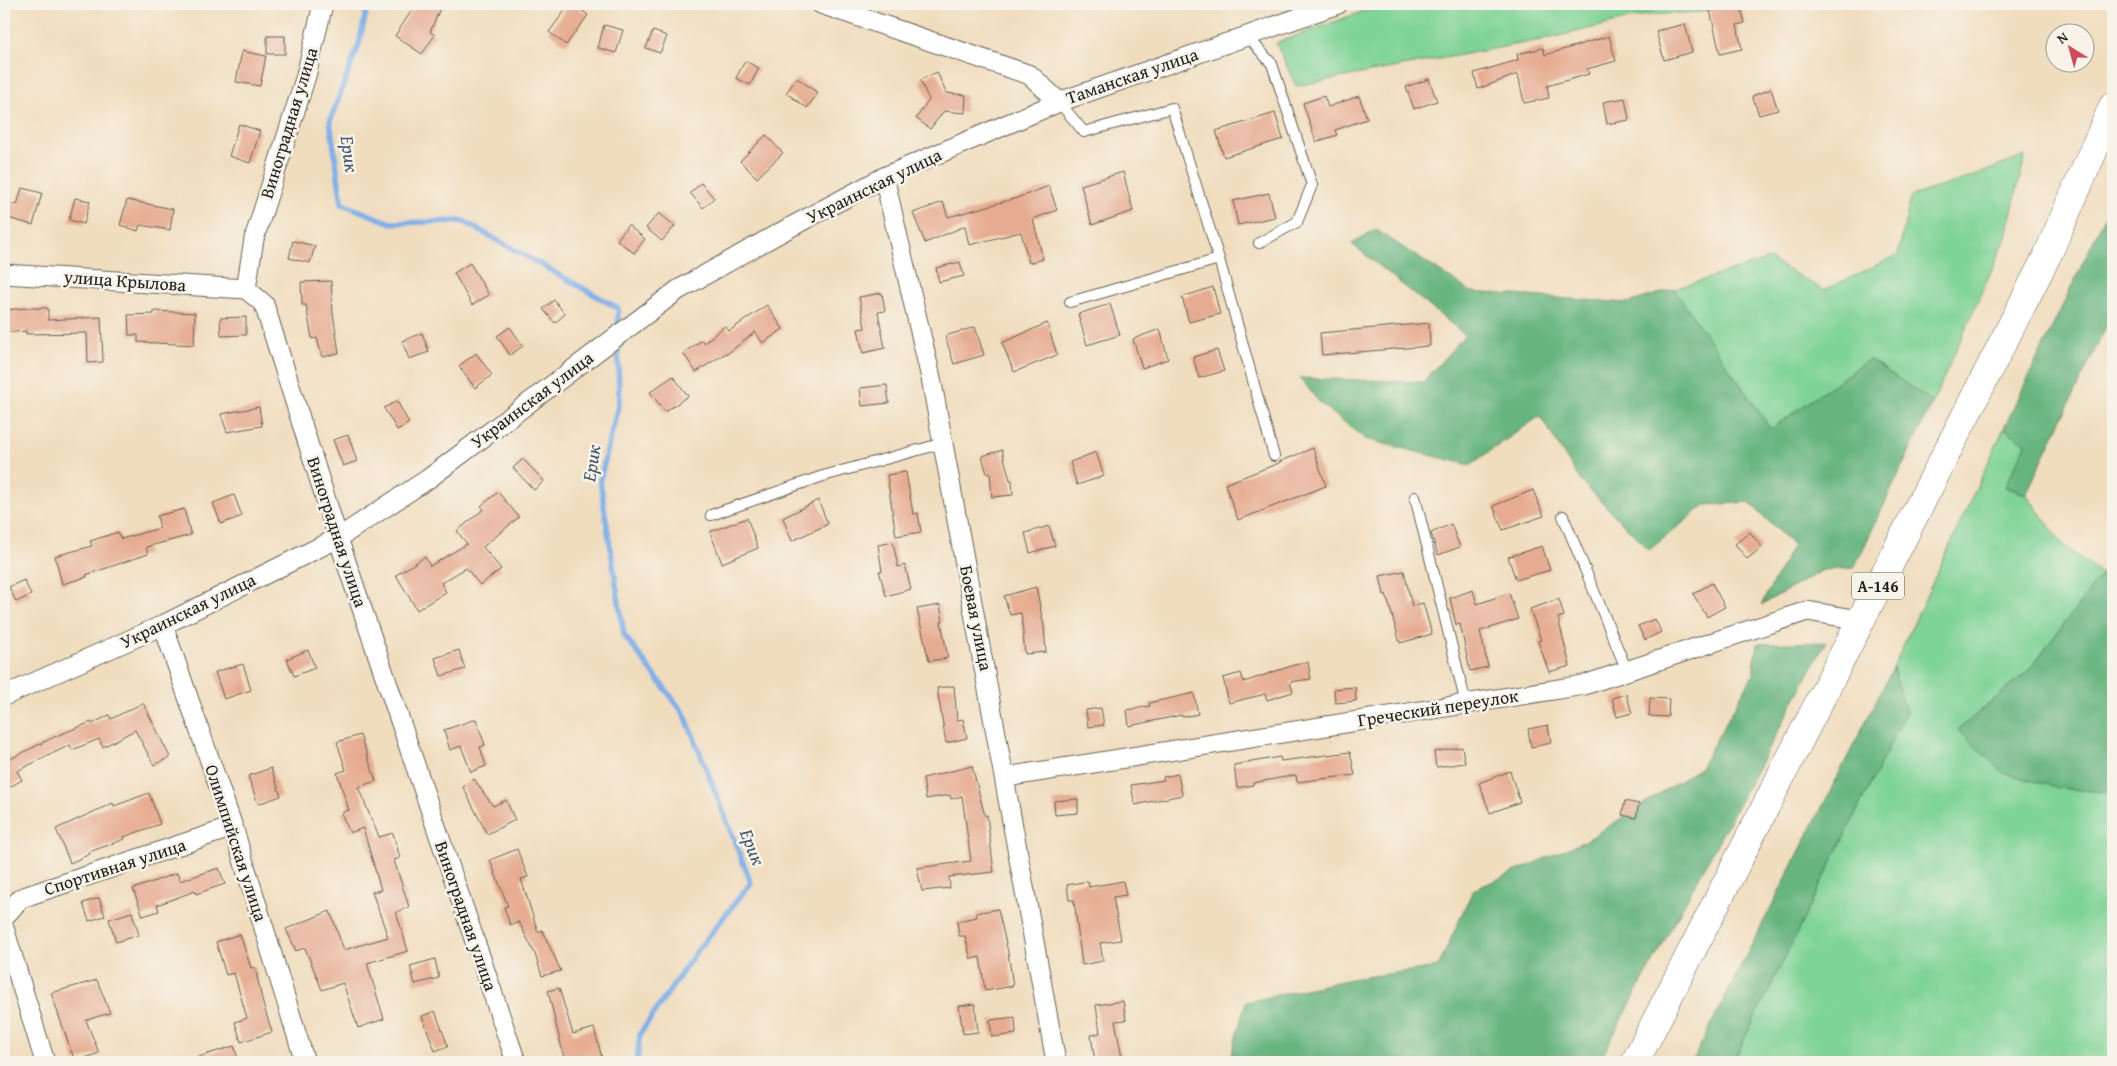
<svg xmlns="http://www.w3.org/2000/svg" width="2117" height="1066" font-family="'Gentium Book Plus',serif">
	<rect width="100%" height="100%" fill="#f7f3e8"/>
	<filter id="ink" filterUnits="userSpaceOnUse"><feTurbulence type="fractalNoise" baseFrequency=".02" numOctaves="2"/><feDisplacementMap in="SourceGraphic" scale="10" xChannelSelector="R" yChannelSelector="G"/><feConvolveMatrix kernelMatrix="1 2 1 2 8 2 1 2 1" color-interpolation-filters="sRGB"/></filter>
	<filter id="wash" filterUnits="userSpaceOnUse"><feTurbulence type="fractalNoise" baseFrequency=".0096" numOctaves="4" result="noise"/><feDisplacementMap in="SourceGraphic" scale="20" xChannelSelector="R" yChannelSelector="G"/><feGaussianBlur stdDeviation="1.12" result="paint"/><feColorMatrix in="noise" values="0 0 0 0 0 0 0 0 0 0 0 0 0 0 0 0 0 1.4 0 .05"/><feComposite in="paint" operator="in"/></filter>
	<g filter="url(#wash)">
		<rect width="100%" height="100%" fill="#f0ddbd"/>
		<!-- green -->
		<g fill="#7ed396" stroke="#4d7859">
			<polygon points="1383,4 1728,4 1702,12 1646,15 1551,38 1296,86 1276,43"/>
			<polygon points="2025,156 2005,240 1933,402 1869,359 1771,429 1674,289 1769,259 1824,290 1898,255 1911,196 1971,177"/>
			<polygon points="2004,428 2027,444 2005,487 2026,494 2064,546 2102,574 2029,670 1958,730 2059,788 2113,793 2113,1062 1733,1062 1906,712 1893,668"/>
		</g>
		<!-- forest -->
		<g fill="#66b57f" stroke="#41684e">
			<polygon points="2113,200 2113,312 2026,494 2005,487 2026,444 2004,428"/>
			<polygon points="1375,229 1471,292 1628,303 1674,289 1771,429 1869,359 1933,402 1854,568 1823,570 1761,605 1793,545 1749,502 1705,505 1649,550 1580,480 1540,416 1470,465 1365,439 1319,402 1300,378 1423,382 1465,335 1352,244"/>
			<polygon points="2102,574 2113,581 2113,793 2059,788 2003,773 1958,730 2029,670"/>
			<polygon points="1826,642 1599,1062 1229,1062 1246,1002 1351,979 1438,967 1473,890 1587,840 1700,768 1753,675 1757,644"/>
			<polygon points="1893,668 1906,712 1733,1062 1692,1062"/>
		</g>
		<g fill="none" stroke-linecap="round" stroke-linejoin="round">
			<!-- stream -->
			<g stroke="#7eb0ea" stroke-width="5.5">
				<polyline points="368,4 359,44 330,121 342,204 391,223 463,221 618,308 618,329"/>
				<polyline points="618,341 619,402 600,480 624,635 685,715 751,883 696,952 640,1034 637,1062"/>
			</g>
		</g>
		<g id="blocks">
			<!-- building -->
			<g fill="#e6ac91">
				<polygon points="416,4 442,4 430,32 435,35 422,54 395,36"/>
				<polygon points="570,4 573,4 588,15 566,45 549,32"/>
				<polygon points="1732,4 1740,4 1745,23 1737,25 1742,49 1720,54 1710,10"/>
				<polygon points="1685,24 1692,52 1664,60 1656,31"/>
				<polygon points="604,25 623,30 616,53 598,48"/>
				<polygon points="653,31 667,36 660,53 646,48"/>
				<rect x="267" y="36" width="18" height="18"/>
				<polygon points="1609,36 1616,61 1587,69 1589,74 1547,86 1549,98 1524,103 1518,74 1478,89 1474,73 1518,60 1517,54 1543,48 1545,55"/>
				<polygon points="242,51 266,56 260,86 236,82"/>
				<polygon points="745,61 759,68 750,85 736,78"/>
				<polygon points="937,72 946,93 966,95 965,113 944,111 930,129 916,118 929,100 920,80"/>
				<polygon points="797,78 818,93 807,108 786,93"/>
				<polygon points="1429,79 1437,101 1414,109 1406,87"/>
				<polygon points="1771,89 1778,110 1759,115 1752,96"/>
				<polygon points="1324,96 1328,107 1359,96 1367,119 1335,130 1337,135 1316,142 1303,103"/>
				<polygon points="1625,98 1629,120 1607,124 1603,102"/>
				<polygon points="1275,113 1283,139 1224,157 1216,131"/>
				<polygon points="239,124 260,131 250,163 229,156"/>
				<polygon points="766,135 783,153 757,178 740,161"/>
				<polygon points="1123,172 1133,211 1092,225 1081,185"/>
				<polygon points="701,183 714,198 703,208 690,193"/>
				<polygon points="1049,186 1057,210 1033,219 1043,259 1029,263 1021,232 969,245 965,226 925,243 913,213 943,202 948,217 1017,198"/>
				<polygon points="22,188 42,193 33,225 4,217 4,202 17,205"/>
				<polygon points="1269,193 1275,217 1238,225 1233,201"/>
				<polygon points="75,198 90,201 84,224 69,220"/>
				<polygon points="127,200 173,209 170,230 140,225 138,231 120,225"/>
				<polygon points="659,213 675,226 662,241 646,228"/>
				<polygon points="628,225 645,239 634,253 617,240"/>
				<polygon points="293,241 315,246 310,263 289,258"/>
				<polygon points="960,262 964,276 939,282 936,268"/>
				<polygon points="470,263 489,295 472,305 454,273"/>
				<polygon points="331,281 333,313 339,353 322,357 317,338 312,339 306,305 302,305 301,282"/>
				<polygon points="1213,287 1220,314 1189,322 1182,297"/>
				<polygon points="882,293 885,311 878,312 885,348 863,353 858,329 865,328 859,297"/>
				<polygon points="554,300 565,314 555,323 543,309"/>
				<polygon points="1110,304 1120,335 1087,345 1078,314"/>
				<polygon points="767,305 783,329 763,343 755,332 727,354 726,353 696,372 683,353 702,340 704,343 725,326 729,331"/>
				<polygon points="26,308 48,308 48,320 101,317 103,362 88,363 87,333 26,334 26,331 4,333 4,310"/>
				<polygon points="154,311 195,313 194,345 138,342 138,335 129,335 128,315 154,314"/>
				<polygon points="246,317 246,335 221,336 220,318"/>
				<polygon points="1047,323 1057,355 1014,372 1002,343"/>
				<polygon points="1429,323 1430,346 1322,355 1320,333"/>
				<polygon points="510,327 523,346 510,355 497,336"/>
				<polygon points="975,327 984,355 954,364 945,336"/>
				<polygon points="1160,329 1168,359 1142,368 1133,339"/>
				<polygon points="422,333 429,352 409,359 402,341"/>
				<polygon points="1217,350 1224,371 1199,378 1193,357"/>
				<polygon points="476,353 492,375 475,388 459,366"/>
				<polygon points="673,376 688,396 665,412 650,392"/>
				<polygon points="887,385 889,403 862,406 860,388"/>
				<polygon points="397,401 409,423 397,430 384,408"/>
				<polygon points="259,407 262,426 227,432 221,414"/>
				<polygon points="348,435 357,461 343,466 333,440"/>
				<polygon points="1313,448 1326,486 1238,520 1225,484 1279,463 1279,462"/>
				<polygon points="1002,450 1010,480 1012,480 1013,495 992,497 990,473 987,474 982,456"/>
				<polygon points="1096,452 1104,476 1077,485 1070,462"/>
				<polygon points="523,459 544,481 534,490 513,468"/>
				<polygon points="906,472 913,514 918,513 921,532 896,536 887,475"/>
				<polygon points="1533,490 1544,516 1503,530 1493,506"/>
				<polygon points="498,492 519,517 483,547 501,569 480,585 466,568 441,583 446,592 417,610 396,575 425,557 430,566 467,544 457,531 484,509 481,506"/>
				<polygon points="234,495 242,516 221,524 213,503"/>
				<polygon points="818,500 828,524 792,541 783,518"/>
				<polygon points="184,509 191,535 146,547 148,554 86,575 87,577 62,584 55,556 92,546 90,541 118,532 121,539 160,528 157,516"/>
				<polygon points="747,518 758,548 722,563 710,532"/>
				<polygon points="1451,524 1460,547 1438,555 1431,533"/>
				<polygon points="1049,526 1055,546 1030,553 1025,533"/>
				<polygon points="1750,532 1762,547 1747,559 1735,544"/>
				<polygon points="893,542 898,567 905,565 911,589 886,596 879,571 882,571 878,545"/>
				<polygon points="1542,546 1550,570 1516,580 1508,557"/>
				<polygon points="1404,571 1412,606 1423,603 1432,634 1400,643 1386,594 1384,595 1380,576"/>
				<polygon points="24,580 31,595 16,602 9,587"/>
				<polygon points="1712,583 1725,607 1707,617 1693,594"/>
				<polygon points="1036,587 1044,626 1046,652 1025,654 1021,613 1010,615 1004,596"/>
				<polygon points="1473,590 1477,604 1509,593 1518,619 1480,631 1488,667 1470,671 1460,624 1456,625 1450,598"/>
				<polygon points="1559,599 1564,616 1558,618 1570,666 1549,672 1538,641 1541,640 1530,609"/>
				<polygon points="940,605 943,621 941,622 948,658 929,661 917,609"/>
				<polygon points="1655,619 1661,632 1645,640 1638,626"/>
				<polygon points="308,650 315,668 294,676 287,659"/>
				<polygon points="459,650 465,669 441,676 435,658"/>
				<polygon points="1308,662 1311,679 1290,682 1293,692 1267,700 1265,694 1229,703 1223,678 1241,673 1244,682 1294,665"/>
				<polygon points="243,664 251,690 224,699 215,672"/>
				<polygon points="954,686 957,720 963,719 967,738 946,743 937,688"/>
				<polygon points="1355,687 1356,701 1335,703 1334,689"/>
				<polygon points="1194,693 1198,714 1182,717 1182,715 1129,726 1127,710 1150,706 1149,703"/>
				<polygon points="1626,694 1632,713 1617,717 1612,698"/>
				<polygon points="1650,698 1669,699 1668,717 1649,716"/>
				<polygon points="143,703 170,757 154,765 135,730 103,747 99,739 72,750 70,745 17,771 22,780 4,790 4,747 10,759 54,737 91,722 92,724 109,715 111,719"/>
				<polygon points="1101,708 1104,725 1088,727 1086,710"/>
				<polygon points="476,719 485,745 480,747 486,766 471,772 461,746 450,750 444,730"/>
				<polygon points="1548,725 1551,743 1531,747 1528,729"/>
				<polygon points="360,735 376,781 358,787 379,837 393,833 400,858 394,860 409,907 396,912 408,951 367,963 384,1019 358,1028 343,983 322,990 305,948 296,951 286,929 330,911 344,950 388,937 372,892 381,890 363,828 350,833 341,813 349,810 337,773 346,770 337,742"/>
				<polygon points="1462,747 1465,763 1436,767 1434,752"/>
				<polygon points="1350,752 1355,775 1297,782 1296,775 1253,783 1253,785 1237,788 1234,765 1280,757 1281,761"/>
				<polygon points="972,766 985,816 987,815 994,872 949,877 950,888 922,891 917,868 971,861 962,796 951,799 950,795 926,799 923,778"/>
				<polygon points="271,768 281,796 258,804 248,776"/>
				<polygon points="1510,771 1520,802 1490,813 1479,783"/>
				<polygon points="1178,774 1182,795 1135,805 1131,785 1164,780 1163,777"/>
				<polygon points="474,779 493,806 506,800 515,820 487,834 463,787"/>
				<polygon points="149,793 160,824 124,837 125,839 89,852 90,854 70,863 56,829 113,803 114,806"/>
				<polygon points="1078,799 1078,813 1055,815 1054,801"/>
				<polygon points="1625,801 1639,804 1636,818 1622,815"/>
				<polygon points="517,849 528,877 521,879 538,932 542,930 561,971 542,976 535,954 519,922 510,925 504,907 508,906 490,860"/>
				<polygon points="219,868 225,884 196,894 195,891 157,905 159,911 143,916 133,889 177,873 180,881"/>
				<polygon points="1088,881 1089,887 1123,881 1126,895 1113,897 1121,940 1100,943 1103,961 1082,965 1074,900 1069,900 1067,885"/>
				<polygon points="99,898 105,916 89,921 83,903"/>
				<polygon points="998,909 1008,952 1013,986 985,991 980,957 971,959 965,936 959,936 957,921 977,917 976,913"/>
				<polygon points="132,912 139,935 116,942 109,919"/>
				<polygon points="240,934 251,968 255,967 263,1004 272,1032 241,1042 235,1022 247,1018 234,973 226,975 216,942"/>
				<polygon points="435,959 439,978 415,984 410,966"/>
				<polygon points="97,980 110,1013 86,1020 99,1053 75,1062 51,993"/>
				<polygon points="559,988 573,1034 594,1028 602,1058 584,1062 565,1062 548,991"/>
				<polygon points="1123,1001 1126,1020 1115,1021 1122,1058 1095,1062 1091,1035 1100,1033 1096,1005"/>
				<polygon points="975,1004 978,1032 963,1034 959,1006"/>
				<polygon points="435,1011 448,1046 435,1051 422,1016"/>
				<polygon points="1015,1017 1016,1034 992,1037 990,1020"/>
				<polygon points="234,1046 239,1062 193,1062 192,1059"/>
			</g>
		</g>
	</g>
	<g filter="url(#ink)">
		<use href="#blocks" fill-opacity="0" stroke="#666054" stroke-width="1"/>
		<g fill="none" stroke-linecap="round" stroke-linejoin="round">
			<!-- lane casing -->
			<g stroke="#666054" stroke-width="12">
				<g id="lane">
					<polyline points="1247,36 1272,64 1312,185 1297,222 1259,243"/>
					<polyline points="1059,102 1084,132 1172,108 1219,259 1070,302"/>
					<polyline points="1219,259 1274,456"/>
					<polyline points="1415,497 1466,704"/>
					<polyline points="711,515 823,476 944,443"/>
					<polyline points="1563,516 1627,671"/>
				</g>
			</g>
			<!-- street casing -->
			<g stroke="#666054" stroke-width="21">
				<g id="street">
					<polyline points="323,4 306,76 254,239 246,289 264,304 338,538 516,1062"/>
					<polyline points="821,4 1030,75 1059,102"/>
					<polyline points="884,177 931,378 1056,1062"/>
					<polyline points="4,274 246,289"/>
					<polyline points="163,625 233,827 305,1062"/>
					<polyline points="4,696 163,625 338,538 428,479 678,290 774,236 884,177 1059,102 1338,4"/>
					<polyline points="1006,777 1584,685 1807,611 1860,620"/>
					<polyline points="4,917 21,898 233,827"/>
					<polyline points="4,928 45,1062"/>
				</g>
			</g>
			<!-- highway casing -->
			<g stroke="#666054" stroke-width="29">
				<polyline id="highway" points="1635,1062 2047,256 2113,106"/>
			</g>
			<!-- lane -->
			<use href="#lane" stroke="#fff" stroke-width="10"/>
			<!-- street -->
			<use href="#street" stroke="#fff" stroke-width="19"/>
			<!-- highway -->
			<use href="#highway" stroke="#fff" stroke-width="28"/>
		</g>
	</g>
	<g text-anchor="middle" stroke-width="5" stroke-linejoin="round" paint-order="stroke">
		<!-- shield labels -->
		<rect fill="#f7f3e8" stroke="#5e5c59" stroke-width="1" x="1852" y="572.5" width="52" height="27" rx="4"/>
		<g font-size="16" font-weight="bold" fill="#1c1c1c">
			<text x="1878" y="592">А-146</text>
		</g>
		<!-- street labels -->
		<g font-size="18" fill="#1c1c1c" stroke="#f7f3e8">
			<text transform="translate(1132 76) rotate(-19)" y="6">Таманская улица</text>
			<text transform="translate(289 123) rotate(-73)" y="6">Виноградная улица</text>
			<text transform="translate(874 186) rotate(-26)" y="6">Украинская улица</text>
			<text transform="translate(125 281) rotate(4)" y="6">улица Крылова</text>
			<text transform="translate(532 400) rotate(-37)" y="6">Украинская улица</text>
			<text transform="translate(337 532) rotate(72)" y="6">Виноградная улица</text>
			<text transform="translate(188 611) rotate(-26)" y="6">Украинская улица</text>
			<text transform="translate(976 618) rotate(79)" y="6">Боевая улица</text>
			<text transform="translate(1438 708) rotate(-9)" y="6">Греческий переулок</text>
			<text transform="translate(236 843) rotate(72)" y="6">Олимпийская улица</text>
			<text transform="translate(115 867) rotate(-18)" y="6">Спортивная улица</text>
			<text transform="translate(466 916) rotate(71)" y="6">Виноградная улица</text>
		</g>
		<!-- water labels -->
		<g font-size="19" font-style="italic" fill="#43576e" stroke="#f7f3e8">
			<text transform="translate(350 154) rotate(82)" y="7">Ерик</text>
			<text transform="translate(591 463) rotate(-81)" y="7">Ерик</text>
			<text transform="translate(753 847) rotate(68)" y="7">Ерик</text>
		</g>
	</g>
	<!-- margin -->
	<rect width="2117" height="1066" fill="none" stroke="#f7f3e8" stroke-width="20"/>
	<!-- north arrow -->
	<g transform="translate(2070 48) rotate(323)"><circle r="24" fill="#f7f3e8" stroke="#9f9d96"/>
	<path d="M0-4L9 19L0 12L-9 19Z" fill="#d1495b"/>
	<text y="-8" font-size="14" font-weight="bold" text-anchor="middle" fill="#1c1c1c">N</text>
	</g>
</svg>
